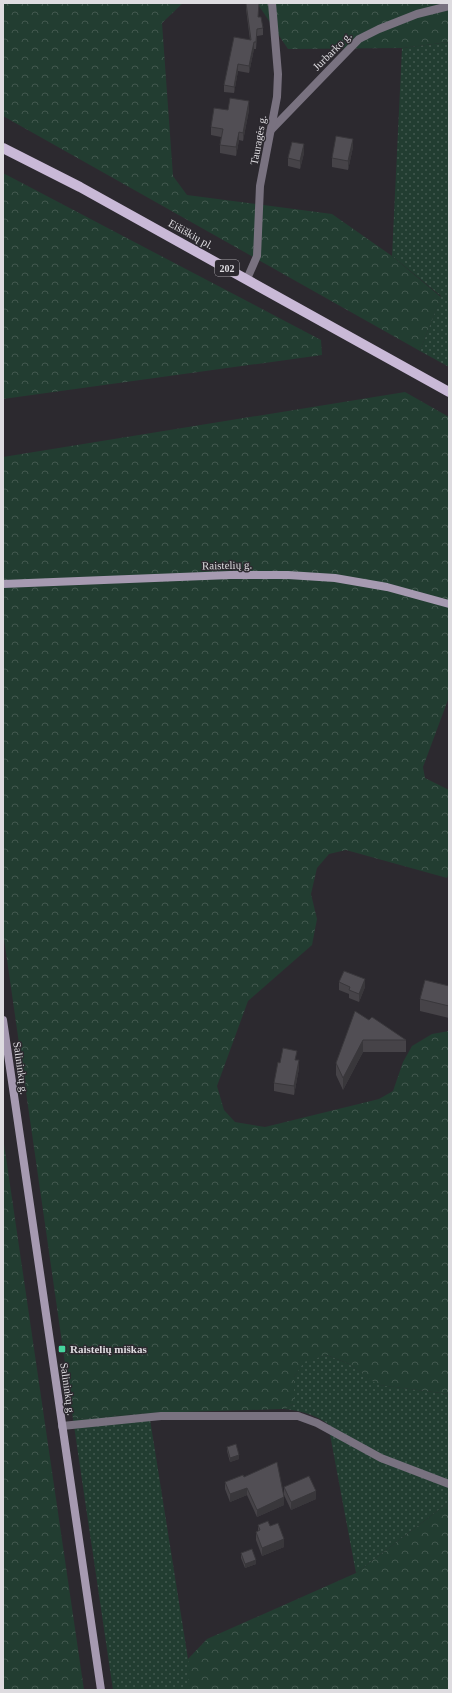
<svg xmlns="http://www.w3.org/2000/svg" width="452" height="1693" font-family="'Times New Roman',serif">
	<defs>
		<pattern id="grass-dots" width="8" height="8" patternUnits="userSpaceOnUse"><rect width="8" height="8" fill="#223d31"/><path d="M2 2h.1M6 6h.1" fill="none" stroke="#42584f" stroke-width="1.8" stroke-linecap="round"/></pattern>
		<pattern id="forest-crowns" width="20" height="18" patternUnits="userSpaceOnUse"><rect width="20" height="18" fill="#223d31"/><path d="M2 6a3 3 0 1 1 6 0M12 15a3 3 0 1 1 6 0" fill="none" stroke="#42584f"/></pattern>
	</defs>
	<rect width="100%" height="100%" fill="#2c292f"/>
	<!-- grass -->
	<g fill="url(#grass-dots)">
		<polygon points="449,42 449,367 420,351 441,296 392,256 402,48"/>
		<path d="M327 1355 349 1364 379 1385 449 1394V1502L356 1573 328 1424C314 1414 301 1411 284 1409L294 1404V1377L304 1361Z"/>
		<polygon points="149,1413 188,1659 188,1690 113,1690 73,1419"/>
	</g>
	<!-- forest -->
	<g fill="url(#forest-crowns)">
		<polygon points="3,3 183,3 162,23 173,176 187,195 332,214 392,256 441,297 420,351 3,116"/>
		<polygon points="257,3 449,3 449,42 402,48 288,49"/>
		<polygon points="3,173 321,340 322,355 3,399"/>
		<polygon points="405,392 449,417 449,697 423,767 425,778 449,790 449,873 447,878 346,850 329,854 317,868 311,894 317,919 312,945 248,1001 217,1086 224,1110 235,1122 265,1127 379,1099 393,1091 403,1062 412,1046 432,1034 449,1031 449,1394 378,1385 349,1364 327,1355 304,1362 294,1377 294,1404 284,1409 149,1413 73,1419 3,932 3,457"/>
		<polygon points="3,1137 84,1690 3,1690"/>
		<polygon points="449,1502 449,1690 188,1690 188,1659 207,1639 356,1573"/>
	</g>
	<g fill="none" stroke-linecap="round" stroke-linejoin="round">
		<!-- street -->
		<g stroke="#797280" stroke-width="8">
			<polyline points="271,130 359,39 379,29 417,14 449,6"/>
			<polyline points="247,279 257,256 260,186 277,97 278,74 272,3"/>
			<polyline points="62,1426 161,1416 298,1416 317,1423 381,1458 449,1484"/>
		</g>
		<!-- secondary -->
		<g stroke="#a69ab1" stroke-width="8">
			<polyline points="3,584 230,575 288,575 335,578 387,587 449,604"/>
			<polyline points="3,1020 101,1690"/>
		</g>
		<!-- primary -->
		<polyline stroke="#c9b9d7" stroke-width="10" points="3,148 80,187 449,392"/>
	</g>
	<!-- wall -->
	<g fill="#464348">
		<polygon points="246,3 258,17 263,28 263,35 257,36 256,49 254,49 249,73 238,71 234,93 224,92 224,85 250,40 246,9"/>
		<polygon points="228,110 249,110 243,141 239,140 236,156 220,153 220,145 221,137 211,135 211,127"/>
		<polygon points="353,147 348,170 332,167 332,158"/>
		<polygon points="304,153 300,169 288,166 288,158"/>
		<polygon points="339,982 365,987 359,1002 349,998 349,994 339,990"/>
		<polygon points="449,986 449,1018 420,1011 420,999"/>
		<polygon points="369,1020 406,1040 406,1052 363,1052 343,1090 336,1075 336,1063"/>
		<polygon points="297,1060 299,1068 294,1095 274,1091 274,1083 280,1063"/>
		<polygon points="227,1447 239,1459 230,1462 227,1451"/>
		<polygon points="244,1477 284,1505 257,1517 247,1495 230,1502 225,1489 225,1482"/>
		<polygon points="284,1487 316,1499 291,1510 284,1495"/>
		<polygon points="258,1525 270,1526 284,1547 262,1556 256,1540 256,1532 258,1531"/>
		<polygon points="241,1553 256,1564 245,1568 241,1558"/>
	</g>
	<!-- shaded-wall -->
	<g fill="#39373b">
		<polygon points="254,42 254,49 249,73 249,66"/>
		<polygon points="238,64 238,71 234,93 234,87"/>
		<polygon points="249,101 249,110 243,141 243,133"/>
		<polygon points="239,132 239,140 236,156 236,147"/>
		<polygon points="353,139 353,147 348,170 348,161"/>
		<polygon points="304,144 304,153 300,169 300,161"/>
		<polygon points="365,979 365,987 359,1002 359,994"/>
		<polygon points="363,1040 363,1052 343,1090 343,1078"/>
		<polygon points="299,1060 299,1068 294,1095 294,1086"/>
		<polygon points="239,1455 239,1459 230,1462 230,1458"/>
		<polygon points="247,1488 247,1495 230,1502 230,1494"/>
		<polygon points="316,1491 316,1499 291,1510 291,1502"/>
		<polygon points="284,1497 284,1505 257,1517 257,1510"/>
		<polygon points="284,1539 284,1547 262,1556 262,1548"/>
		<polygon points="256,1560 256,1564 245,1568 245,1564"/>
	</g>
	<!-- building -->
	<g fill="#514e54" stroke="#39373b">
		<polygon points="246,3 259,3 258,17 261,17 263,28 257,29 256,42 254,42 249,66 238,64 234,87 224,85 234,37 251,40"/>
		<polygon points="230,98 249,101 243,133 239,132 236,147 220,145 223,129 211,127 214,108 228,110"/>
		<polygon points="336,136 353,139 348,161 332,158"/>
		<polygon points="292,142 304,144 300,161 288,158"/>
		<polygon points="344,971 365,979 359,994 349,990 350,987 339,982"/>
		<polygon points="425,980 449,986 449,1006 420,999"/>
		<polygon points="355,1011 369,1020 372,1017 406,1040 363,1040 343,1078 336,1063"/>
		<polygon points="283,1048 297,1051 295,1060 299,1060 294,1086 274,1083 278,1062 280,1063"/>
		<polygon points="236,1444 239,1455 230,1458 227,1447"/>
		<polygon points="277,1462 284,1497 257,1510 247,1488 230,1494 225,1482 243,1475 244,1477"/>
		<polygon points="309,1476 316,1491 291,1502 284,1487"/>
		<polygon points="268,1521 270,1526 278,1523 284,1539 262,1548 256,1532 260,1530 258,1525"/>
		<polygon points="252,1549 256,1560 245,1564 241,1553"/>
	</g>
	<!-- markers -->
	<rect fill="#46d49e" stroke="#2c292f" stroke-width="1.5" x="58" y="1345" width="8" height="8" rx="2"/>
	<g text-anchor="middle" stroke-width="3" stroke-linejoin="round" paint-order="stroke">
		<!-- shield labels -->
		<rect fill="#2c292f" stroke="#a9a6ab" stroke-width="1" x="215" y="260" width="24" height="16" rx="3"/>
		<g font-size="10" font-weight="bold" fill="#dedce0">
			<text x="227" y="272">202</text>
		</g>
		<!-- street labels -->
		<g font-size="11" fill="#dedce0" stroke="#2c292f">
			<text transform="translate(332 51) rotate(-45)" y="4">Jurbarko g.</text>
			<text transform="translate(258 140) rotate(-80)" y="4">Tauragės g.</text>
			<text transform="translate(191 234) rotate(29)" y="4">Eišiškių pl.</text>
			<text transform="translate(227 565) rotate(-1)" y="4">Raistelių g.</text>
			<text transform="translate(21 1068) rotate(82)" y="4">Salininkų g.</text>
			<text transform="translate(68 1389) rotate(82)" y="4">Salininkų g.</text>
		</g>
		<!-- poi labels -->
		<g font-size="11" font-weight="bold" fill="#dedce0" stroke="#2c292f" text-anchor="start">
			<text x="70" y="1353">Raistelių miškas</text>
		</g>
	</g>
	<!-- border -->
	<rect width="452" height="1693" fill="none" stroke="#dedce0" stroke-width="8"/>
</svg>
